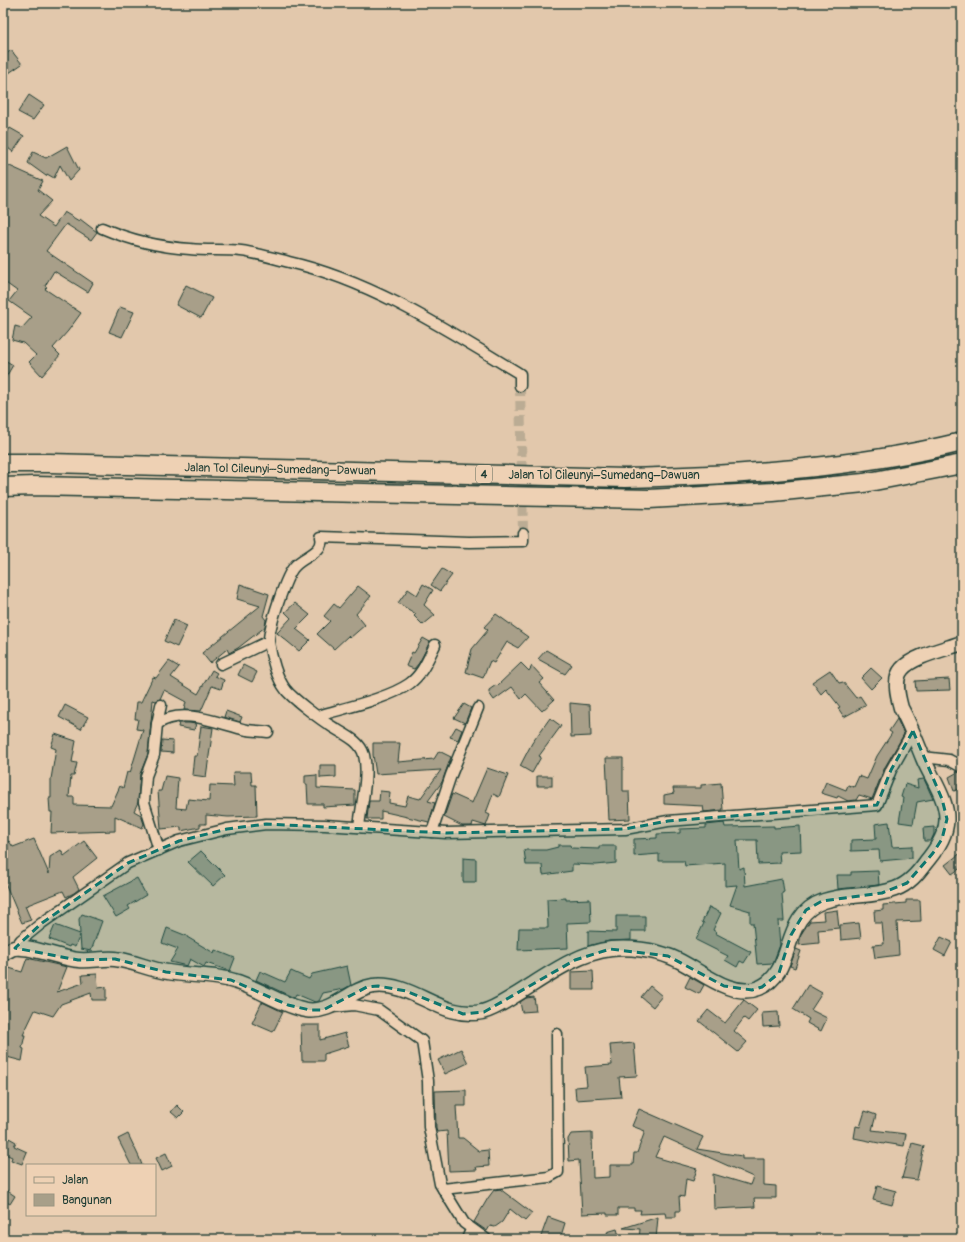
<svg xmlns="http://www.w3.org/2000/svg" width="965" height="1242" font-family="Pangolin,sans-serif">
	<rect width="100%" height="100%" fill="#e2c8ac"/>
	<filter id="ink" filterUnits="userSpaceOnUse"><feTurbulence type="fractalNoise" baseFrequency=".025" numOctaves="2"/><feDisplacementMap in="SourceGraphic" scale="8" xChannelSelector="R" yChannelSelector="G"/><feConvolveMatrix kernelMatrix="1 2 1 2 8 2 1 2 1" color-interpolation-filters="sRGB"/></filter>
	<g filter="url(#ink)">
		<!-- building -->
		<g fill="#a89f89" stroke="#1f3d34">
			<polygon points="11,50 22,64 9,73 3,65 3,57"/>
			<polygon points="29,95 44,105 33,120 18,112"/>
			<polygon points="10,128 24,136 13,152 3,144 3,138"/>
			<polygon points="67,146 79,170 69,181 60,165 54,178 47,174 46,176 28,163 33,152 46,158"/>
			<polygon points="3,163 43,181 38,190 52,201 38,216 54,227 64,212 79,221 80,219 97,232 91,240 66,224 46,251 93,283 88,292 54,271 45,286 47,287 45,289 81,313 68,331 53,348 60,355 42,376 29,362 36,355 23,343 12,340 15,326 22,328 32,317 9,301 17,291 3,281"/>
			<polygon points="186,285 212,298 201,318 176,305"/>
			<polygon points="120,307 134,312 122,337 109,332"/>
			<polygon points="3,359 13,365 3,382"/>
			<polygon points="442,569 452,575 440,591 431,585"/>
			<polygon points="240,584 269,594 263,616 266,620 265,627 238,648 229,653 227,649 210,663 202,653 260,606 237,599"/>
			<polygon points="423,584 433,590 424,605 435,615 423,625 414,616 416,614 398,603 408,589 417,595"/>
			<polygon points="358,586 371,596 356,614 365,625 350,638 348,636 334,649 317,634 330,621 324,616 334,604 339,608"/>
			<polygon points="295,603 310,615 296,629 310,640 299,651 277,633 291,618 285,612"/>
			<polygon points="496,614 528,637 518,648 507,642 494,663 490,661 483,678 466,672 472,649 488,630 484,627"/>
			<polygon points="174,620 187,626 177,647 164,641"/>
			<polygon points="423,638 430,642 419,663 414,669 406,666 412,652 414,653"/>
			<polygon points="546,650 572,665 565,674 538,659"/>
			<polygon points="169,661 179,667 171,677 198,694 212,670 217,673 215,676 224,680 221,689 212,686 201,711 184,710 186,702 164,690 160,699 156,701 153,700 148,754 140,774 138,802 134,811 141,815 144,824 142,828 115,816 115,831 51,833 52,812 50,812 49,798 51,798 51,779 56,749 51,747 55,734 76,741 72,762 77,763 74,776 71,776 69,797 74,797 74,805 111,806 120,786 123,788 127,772 130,773 143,730 136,729 138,719 135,719 137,702 141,702 153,677 156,678"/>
			<polygon points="521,663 529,671 532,666 544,679 539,683 554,700 542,711 526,694 521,699 512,687 494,700 489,693 489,690 496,685 497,686"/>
			<polygon points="243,665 257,672 252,682 238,675"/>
			<polygon points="871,668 882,678 871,689 861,678"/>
			<polygon points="830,670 839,683 843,682 856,698 860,696 866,705 844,717 838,708 840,707 826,689 821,694 812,682"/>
			<polygon points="949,679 950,690 916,691 915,681"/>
			<polygon points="570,703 590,705 591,736 571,737"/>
			<polygon points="464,704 471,708 465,723 454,718"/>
			<polygon points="65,705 88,717 81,729 59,717"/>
			<polygon points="226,711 242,717 240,722 224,717"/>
			<polygon points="550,718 561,726 539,756 541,757 532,773 520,766 532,743"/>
			<polygon points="897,719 904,734 885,767 872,799 859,795 856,800 848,801 838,796 837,798 821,793 826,782 846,790 848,785 854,787 859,776 867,779 877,756 892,733 889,731"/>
			<polygon points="179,723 189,723 196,724 194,730 178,727"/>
			<polygon points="201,726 213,728 206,777 192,775 194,756 197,756"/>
			<polygon points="456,727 462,730 458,740 450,737"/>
			<polygon points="162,740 173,741 173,753 161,752"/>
			<polygon points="373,743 400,743 398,762 434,759 439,751 451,757 442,782 428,801 435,803 429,822 381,811 381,819 367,819 369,801 379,801 380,791 390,792 389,803 405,806 408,796 420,799 441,770 376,774 373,755"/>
			<polygon points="606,758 623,758 623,791 629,791 630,819 609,820"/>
			<polygon points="320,765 336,765 336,777 320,778"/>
			<polygon points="487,768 508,775 499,797 493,794 486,813 490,815 486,826 473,822 472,826 462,826 444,817 452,794 472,803"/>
			<polygon points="233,772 251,772 252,785 256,785 257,816 228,817 206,815 206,824 200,824 200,827 181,831 181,827 161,829 158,791 161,791 165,776 178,778 176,808 186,809 188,799 209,801 210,785 234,786"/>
			<polygon points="958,772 962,773 962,788 954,791 949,777"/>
			<polygon points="317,775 317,788 355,790 355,805 323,807 323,804 308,804 307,784 305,784 305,776"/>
			<rect x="537" y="776" width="15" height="10"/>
			<polygon points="924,779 933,799 917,802 913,824 899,822 903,798 901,797 905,784 918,788 917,780"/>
			<polygon points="721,783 723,810 704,812 703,806 664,804 664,795 674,793 673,788 701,788 701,785"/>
			<polygon points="889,822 892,847 912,846 912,858 880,861 879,850 851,851 851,840 876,839 875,824"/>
			<polygon points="724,823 725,827 774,826 774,828 800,826 801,851 779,852 780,863 758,864 757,840 737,840 739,869 744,867 745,886 782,879 784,892 782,893 784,921 778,921 780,945 773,963 757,964 753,923 750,923 750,911 730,905 737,885 725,886 725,863 685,866 684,861 659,861 659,854 634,856 634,839 657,838 657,834 680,833 680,829 706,828 706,825"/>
			<polygon points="934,827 934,834 931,841 924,841 923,828"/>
			<polygon points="34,839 49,874 50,857 61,850 64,856 84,841 97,858 73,877 79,889 74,893 66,897 63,891 25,906 31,920 22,923 3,878 3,845 9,841 13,847"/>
			<polygon points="558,845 570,845 571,848 599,849 599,846 616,846 616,863 596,865 572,864 572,871 543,875 542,865 526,865 524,850 546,850 558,847"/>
			<polygon points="201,851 225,875 213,886 188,862"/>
			<polygon points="962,852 962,867 952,874 945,865"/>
			<polygon points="463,858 476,859 476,882 463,882"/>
			<polygon points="878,871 879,885 838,889 837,875 851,875 851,872"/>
			<polygon points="137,878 146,895 128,906 130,909 116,917 103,896"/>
			<polygon points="566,898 566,900 590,899 591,922 567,923 568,948 518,950 519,928 548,928 547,899"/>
			<polygon points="906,900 920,900 921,921 897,922 899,955 875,958 873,945 884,944 882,923 875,923 874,911 883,910 883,905 906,903"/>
			<polygon points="709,907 721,913 713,930 716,932 715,933 751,952 744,963 740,961 737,967 725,960 728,956 696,940 704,923 702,922"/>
			<polygon points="837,910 839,928 818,930 819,943 799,945 801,934 810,921 824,920 823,912"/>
			<polygon points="82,914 102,921 91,951 81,949 80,935 75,947 70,945 69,947 49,939 55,925 80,934 79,919"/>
			<polygon points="616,916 645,916 645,931 631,931 631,940 609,941 588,946 588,931 616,932"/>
			<polygon points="859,923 861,938 841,940 840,925"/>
			<polygon points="167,928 187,936 187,937 214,953 215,950 235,958 230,971 206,963 204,967 190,959 187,966 170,962 178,949 162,943"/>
			<polygon points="941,937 952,942 945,956 934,950"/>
			<polygon points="796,949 801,951 795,968 790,966"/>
			<polygon points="27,958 67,967 57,992 83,983 82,975 97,974 98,988 106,987 106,1000 92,1000 91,993 61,1004 53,1016 35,1010 23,1035 25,1035 22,1048 24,1049 22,1061 3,1056 7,1042 3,1041 6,1027 3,1026 3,1000 6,992 3,991 3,966 22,972"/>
			<polygon points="347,966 351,985 344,989 323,993 319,1001 315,1002 296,994 294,998 290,996 256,980 260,971 285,982 291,971 309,979 312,974"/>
			<polygon points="593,971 594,990 571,990 571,972"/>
			<polygon points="690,977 704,985 699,994 685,987"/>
			<polygon points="808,985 822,993 811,1010 827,1018 821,1031 807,1023 809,1019 793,1009"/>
			<polygon points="650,986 662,996 653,1007 641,997"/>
			<polygon points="534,997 536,1011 522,1012 520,1002 526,998"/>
			<polygon points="744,1000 757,1010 748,1021 744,1018 734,1031 747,1042 738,1052 699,1021 708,1010 725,1023"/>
			<polygon points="262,1002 283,1012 273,1032 252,1023"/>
			<polygon points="778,1012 779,1026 763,1027 762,1013"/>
			<polygon points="301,1025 320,1025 320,1040 345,1033 349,1046 324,1054 324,1061 302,1061"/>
			<polygon points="634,1043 637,1076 619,1077 621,1097 576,1100 575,1087 587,1086 585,1067 612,1065 610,1045"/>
			<polygon points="461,1049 468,1063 445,1074 438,1060"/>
			<polygon points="466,1090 466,1106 456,1106 458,1138 463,1138 479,1151 488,1150 489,1166 476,1167 477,1170 449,1171 447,1131 437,1132 436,1129 435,1091"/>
			<polygon points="177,1105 184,1112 178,1118 171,1112"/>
			<polygon points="639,1109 703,1137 697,1149 742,1156 742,1159 764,1159 764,1185 776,1186 776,1198 754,1198 755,1207 714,1209 713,1174 750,1185 753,1177 664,1137 655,1157 697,1169 693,1181 686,1179 684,1197 679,1196 680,1211 676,1211 676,1217 666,1217 665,1213 640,1214 641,1210 634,1210 634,1208 618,1208 618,1215 607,1215 607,1213 582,1214 579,1160 569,1161 568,1139 571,1134 592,1133 593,1178 610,1177 610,1165 633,1165 634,1153 637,1153 645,1131 632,1126"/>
			<polygon points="865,1111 876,1115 872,1130 906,1134 904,1146 885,1143 884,1144 854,1138 856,1126 860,1127"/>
			<polygon points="128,1134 139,1157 142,1165 131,1165 118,1139"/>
			<polygon points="9,1138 16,1142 14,1146 27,1152 22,1164 11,1160 12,1157 3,1153"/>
			<polygon points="912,1143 924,1146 917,1180 902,1178"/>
			<polygon points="166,1153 172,1166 162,1171 156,1158"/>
			<polygon points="877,1186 896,1191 892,1205 873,1200"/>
			<polygon points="3,1188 15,1196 10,1204 3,1200"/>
			<polygon points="500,1189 532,1213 525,1221 510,1209 502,1222 495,1227 490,1226 487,1231 474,1222 488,1198 494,1190"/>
			<polygon points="548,1217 565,1223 560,1239 540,1239"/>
			<polygon points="658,1217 656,1239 639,1239 640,1229 623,1228"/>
			<polygon points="617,1229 620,1239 609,1239 607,1232"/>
		</g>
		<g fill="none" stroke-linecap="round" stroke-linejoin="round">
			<!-- street-tunnel -->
			<polyline stroke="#bbac94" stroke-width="10" stroke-dasharray="10 5" stroke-linecap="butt" points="520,386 523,533"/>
			<!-- street casing -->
			<g stroke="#1f3d34" stroke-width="13">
				<g id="street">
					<path d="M102 228C130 240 159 247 190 249 207 251 224 249 241 251 257 253 273 258 289 262 372 281 447 330 520 374V386"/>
					<polyline points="221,664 269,641"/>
					<path d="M318 716C344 708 387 699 409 684 422 675 428 659 435 645"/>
					<path d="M157 724C183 706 219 724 247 730 254 731 261 731 268 732"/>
					<polyline points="923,757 949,760 962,767"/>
					<path d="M359 827C361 807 369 775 364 755 360 740 343 734 331 726 321 720 292 698 286 690 277 679 271 657 269 642 268 630 286 574 295 566 304 556 325 552 321 537L469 542 523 541V533"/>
					<polyline points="432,832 451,775 478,708"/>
					<polyline points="159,850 144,802 146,776 154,755 157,724 161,705"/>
					<polyline points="15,948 21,940 42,923 128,863 179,841 227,829 266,824 325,825 446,833 625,829 668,821 877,805 891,770 913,731"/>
					<polyline points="332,1007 354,1005 379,1010 422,1041 428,1081 429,1127 440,1184 464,1223 486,1239"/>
					<polyline points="443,1189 549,1177 558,1172 557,1034"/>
					<polyline points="467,1239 471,1230"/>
				</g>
			</g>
			<!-- secondary casing -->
			<g stroke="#1f3d34" stroke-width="17">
				<path id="secondary" d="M3 953C7 952 10 949 14 948 30 945 61 959 79 960 91 961 103 958 115 959 133 961 150 970 168 972 189 976 213 974 234 981 259 988 280 1005 306 1010 333 1014 348 990 373 986 413 981 440 1020 482 1012 494 1009 504 1002 514 996 544 978 576 953 611 949 630 947 653 950 671 957 697 967 730 1000 759 988 797 972 779 916 824 901 847 893 872 898 895 889 909 884 918 873 926 862 935 851 944 839 946 825 950 802 931 778 923 758 916 741 910 724 901 708 898 697 893 679 902 669 913 656 946 649 962 643"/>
			</g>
			<!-- highway casing -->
			<g stroke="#1f3d34" stroke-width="21">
				<g id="highway">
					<path d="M3 463H49L625 478C739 475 852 469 962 442"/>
					<polyline points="3,487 34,486 649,499 773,492 864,483 962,464"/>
				</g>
			</g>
			<!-- street -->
			<use href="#street" stroke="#eed1b4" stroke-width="10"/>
			<!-- secondary -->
			<use href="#secondary" stroke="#eed1b4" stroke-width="14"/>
			<!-- highway -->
			<use href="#highway" stroke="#eed1b4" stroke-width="18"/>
		</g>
	</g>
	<!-- marked area -->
	<path fill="#0f766e" fill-opacity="0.2" stroke="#0f766e" stroke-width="3" stroke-dasharray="8 5" stroke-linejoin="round" d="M913 731 942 799 947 819 942 839 933 853 907 883 882 893 822 901 806 910 791 935 779 973 762 987 752 990 724 986 668 956 610 949 575 960 484 1012 463 1014 406 991 378 986 367 987 323 1010H310L288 1005 231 980 166 972 115 959 78 960 15 948 42 923 128 863 179 841 227 829 266 824 446 833 625 829 668 821 877 805 891 770Z"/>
	<g text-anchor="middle" stroke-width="3.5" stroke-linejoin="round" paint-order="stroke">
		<!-- shield labels -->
		<rect fill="#eed1b4" stroke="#5d695a" stroke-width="1" x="476" y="465" width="16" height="18" rx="3"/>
		<g font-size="11" font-weight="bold" fill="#1f3d34">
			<text x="484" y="478">4</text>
		</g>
		<!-- street labels -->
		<g font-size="12" fill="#1f3d34" stroke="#eed1b4">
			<text transform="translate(280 469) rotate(1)" y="4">Jalan Tol Cileunyi–Sumedang–Dawuan</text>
			<text x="604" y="479">Jalan Tol Cileunyi–Sumedang–Dawuan</text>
		</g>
	</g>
	<!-- margin -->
	<rect width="965" height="1242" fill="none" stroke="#eed1b4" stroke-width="16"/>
	<rect x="8" y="8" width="949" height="1226" fill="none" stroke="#1f3d34" stroke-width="1.5" filter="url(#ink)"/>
	<!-- legend -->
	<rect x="26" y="1164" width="130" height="52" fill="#eed1b4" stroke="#9b9681"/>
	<rect x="34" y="1177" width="20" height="6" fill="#eed1b4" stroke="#9b9681"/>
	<text x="62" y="1184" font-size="12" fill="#1f3d34">Jalan</text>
	<rect x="34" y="1194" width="20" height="12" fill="#a89f89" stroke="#9b9681"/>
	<text x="62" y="1204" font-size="12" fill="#1f3d34">Bangunan</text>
</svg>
